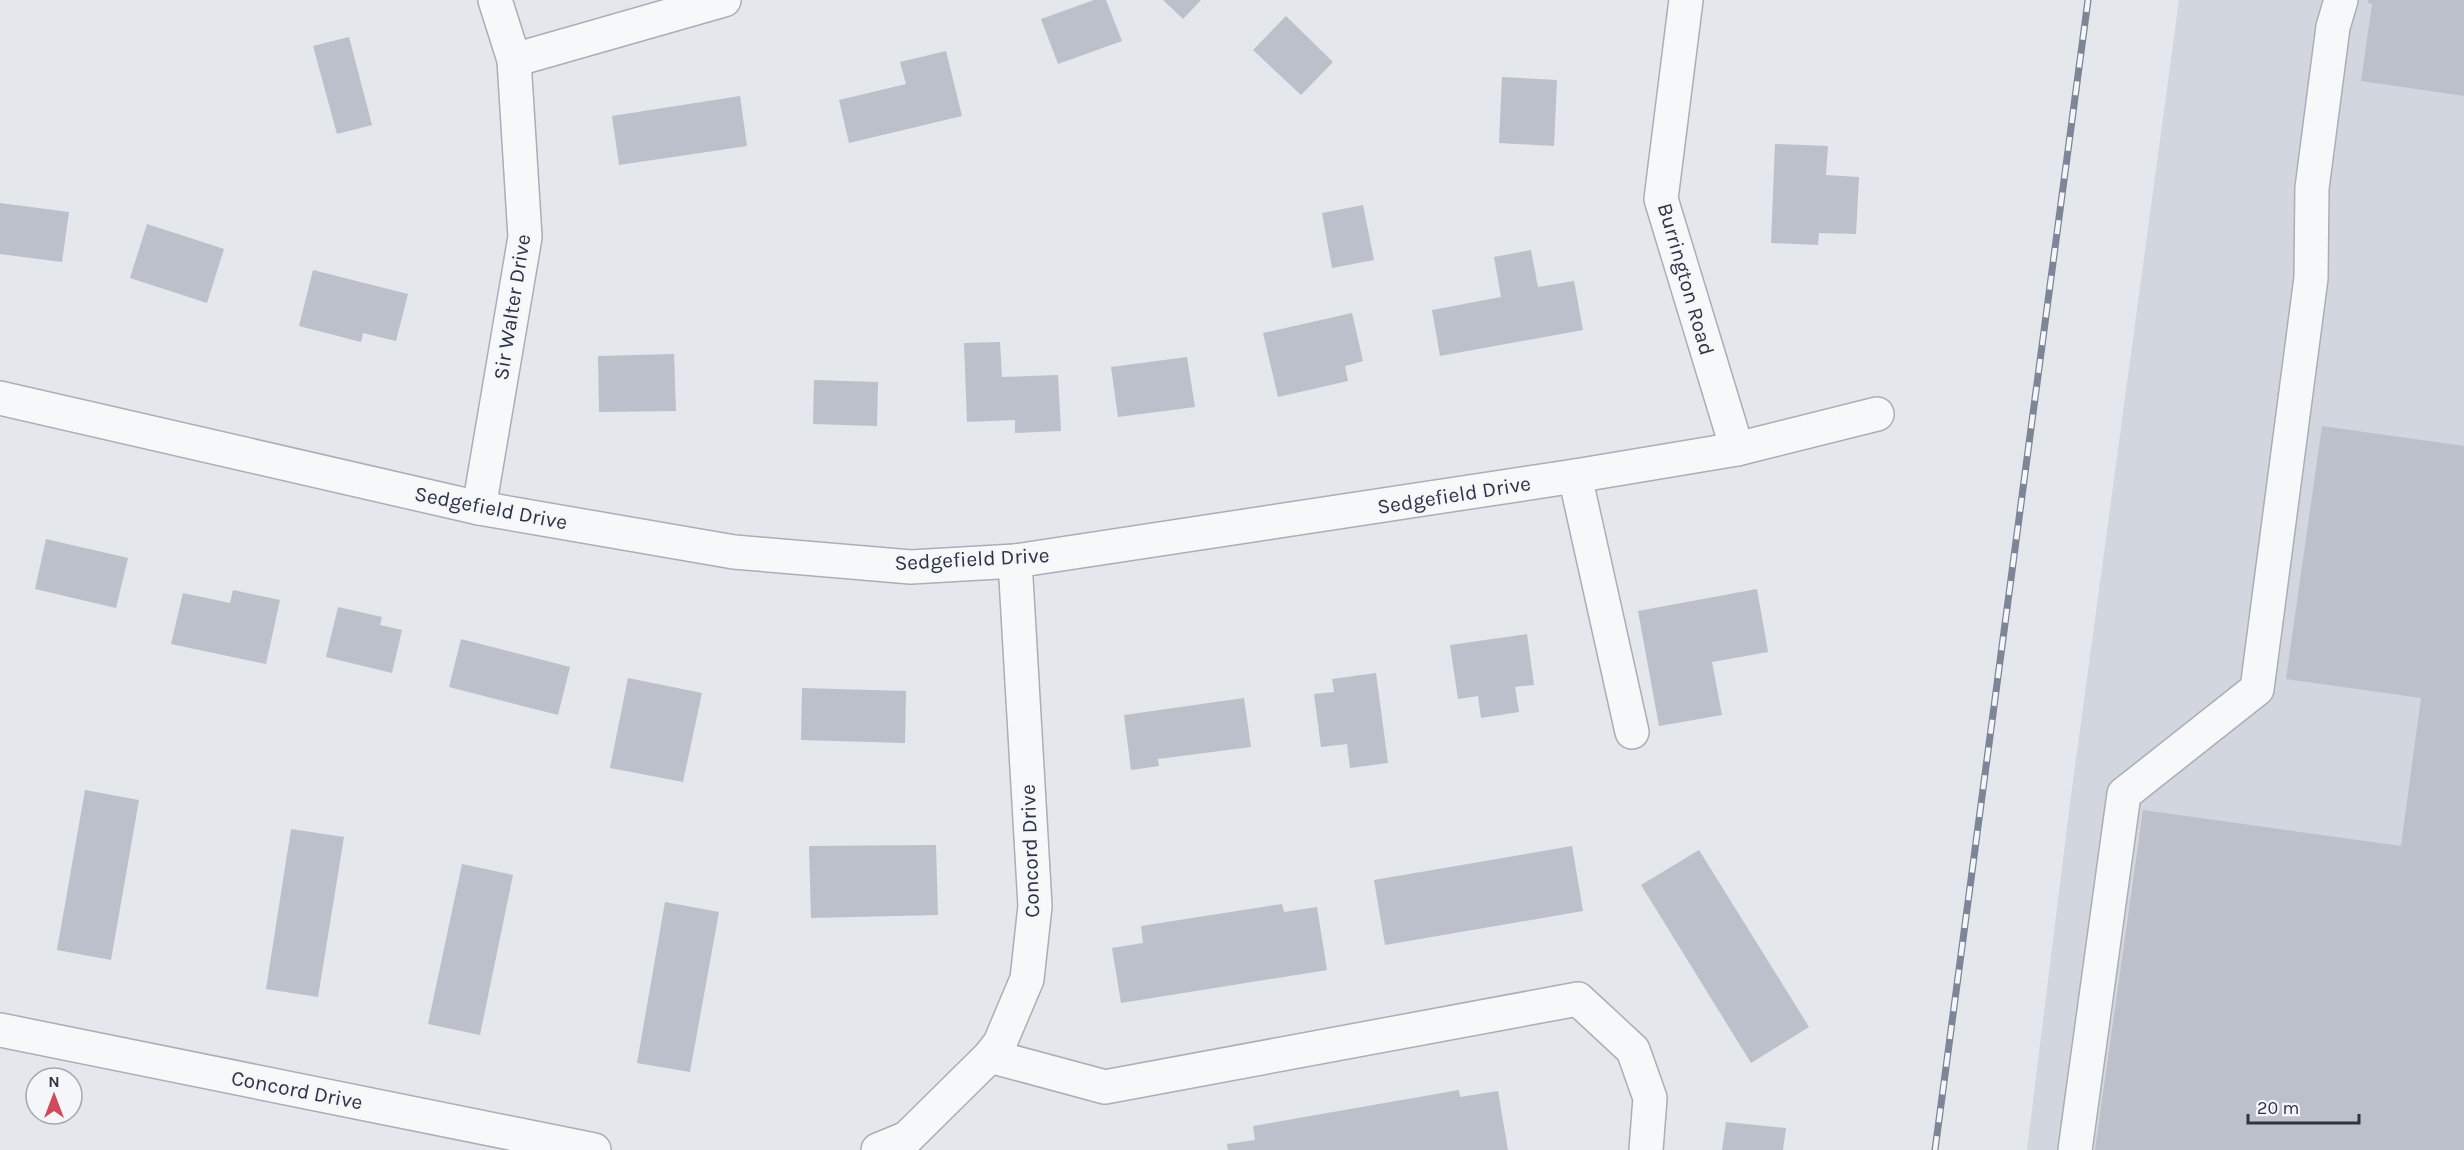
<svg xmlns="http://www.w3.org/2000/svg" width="2464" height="1150" font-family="Karla,sans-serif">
	<rect width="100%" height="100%" fill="#e4e7ec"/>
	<!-- built -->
	<polygon fill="#d2d6de" points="2179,0 2464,0 2464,1150 2027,1150 2069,811"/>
	<!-- building -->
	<g fill="#bbc0ca">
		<polygon points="1094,0 1106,0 1122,41 1058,64 1041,19"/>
		<polygon points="1163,0 1201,0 1183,19"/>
		<polygon points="2368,0 2464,0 2464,96 2361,81 2372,4 2368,3"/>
		<polygon points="1286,16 1333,62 1301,95 1253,50"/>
		<polygon points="349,37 372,125 337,134 313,46"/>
		<polygon points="946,51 962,116 849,143 839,100 906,84 900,62"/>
		<polygon points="1502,77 1557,80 1554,146 1499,143"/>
		<polygon points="740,96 747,146 619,165 612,116"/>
		<polygon points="1775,144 1828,146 1826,175 1859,177 1856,234 1819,233 1818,245 1771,243"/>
		<polygon points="0,203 69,212 62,262 0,254"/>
		<polygon points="1363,205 1374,260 1332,268 1322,213"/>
		<polygon points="147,224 224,249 207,303 130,278"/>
		<polygon points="1531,250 1538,287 1574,281 1583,330 1440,356 1432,310 1501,297 1494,257"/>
		<polygon points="313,270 408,294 396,341 363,333 361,342 299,326"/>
		<polygon points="1352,313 1363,361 1345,366 1348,381 1278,397 1263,333"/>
		<polygon points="1000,342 1002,377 1058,375 1061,431 1015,433 1015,420 967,422 964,343"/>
		<polygon points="674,354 676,411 599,412 598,356"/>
		<polygon points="1187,357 1195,407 1118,417 1111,367"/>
		<polygon points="814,380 878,382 877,426 813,424"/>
		<polygon points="2322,426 2464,446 2464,1150 2095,1150 2143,810 2401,846 2421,698 2286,679"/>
		<polygon points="46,539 128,558 116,608 35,589"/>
		<polygon points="1757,589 1768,652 1712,662 1722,715 1659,726 1638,611"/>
		<polygon points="233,590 280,600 266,664 171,644 183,593 230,603"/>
		<polygon points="338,607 382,617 380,625 402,630 392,673 326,657"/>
		<polygon points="1527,634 1534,685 1515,687 1519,712 1481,718 1478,696 1458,699 1450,645"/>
		<polygon points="461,639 570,667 558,715 449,687"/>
		<polygon points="1376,673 1388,763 1350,768 1347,744 1321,747 1314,694 1334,692 1332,679"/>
		<polygon points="628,678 702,693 683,782 610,768"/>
		<polygon points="802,688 906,691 905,743 801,740"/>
		<polygon points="1244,698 1251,747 1158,759 1159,766 1131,770 1124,715"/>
		<polygon points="85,790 139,800 111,960 57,950"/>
		<polygon points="291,829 344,837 318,997 266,989"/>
		<polygon points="936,845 938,915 811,918 809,846"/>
		<polygon points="1572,846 1583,911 1385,945 1374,880"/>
		<polygon points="1699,850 1809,1027 1751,1063 1641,885"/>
		<polygon points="462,864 513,875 480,1035 428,1024"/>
		<polygon points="665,902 719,912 690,1072 637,1063"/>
		<polygon points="1282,904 1284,912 1317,907 1327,970 1121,1003 1112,948 1143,943 1141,926"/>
		<polygon points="1459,1090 1460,1097 1498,1091 1508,1150 1228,1150 1227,1144 1255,1140 1253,1126"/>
		<polygon points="1726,1122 1786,1128 1783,1150 1722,1150"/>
	</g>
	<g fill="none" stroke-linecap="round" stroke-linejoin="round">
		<!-- minor casing -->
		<g stroke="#a9aeb7" stroke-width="36">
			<g id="minor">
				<polyline points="1686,0 1661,199 1737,449"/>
				<polyline points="514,60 724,0"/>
				<polyline points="0,398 479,508 734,552 911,567 1015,561 1575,476 1737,449 1877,414"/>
				<polyline points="1575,476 1632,732"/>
				<polyline points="479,508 525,237 514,60 495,0"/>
				<polyline points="0,1030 594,1150"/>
				<polyline points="990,1056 1105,1087 1578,999 1633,1050 1650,1098 1646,1150"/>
				<polyline points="878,1150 907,1138 990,1056 1000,1043 1027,979 1035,906 1015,561"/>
				<polyline points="2075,1150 2124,794 2257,689 2311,278 2312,188 2333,27 2341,0"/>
			</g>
		</g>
		<!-- minor -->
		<use href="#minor" stroke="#f7f8fa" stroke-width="33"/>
		<!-- rail casing -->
		<g stroke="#7d8696" stroke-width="7">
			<polyline id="rail" points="1935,1150 2088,0"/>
		</g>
		<!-- rail -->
		<use href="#rail" stroke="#f4f6f9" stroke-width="4.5" stroke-dasharray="14" stroke-linecap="butt"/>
	</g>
	<g text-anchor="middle" stroke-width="4.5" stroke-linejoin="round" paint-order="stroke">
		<!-- street labels -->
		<g font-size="21" fill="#2b3445" stroke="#f4f6f9">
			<text transform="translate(1686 279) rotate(74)" y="7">Burrington Road</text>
			<text transform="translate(512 307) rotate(-81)" y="7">Sir Walter Drive</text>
			<text transform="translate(1454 495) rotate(-9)" y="7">Sedgefield Drive</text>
			<text transform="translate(491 508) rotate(11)" y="7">Sedgefield Drive</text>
			<text transform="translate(972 559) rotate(-3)" y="7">Sedgefield Drive</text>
			<text transform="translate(1030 851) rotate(-92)" y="7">Concord Drive</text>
			<text transform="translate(297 1090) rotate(11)" y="7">Concord Drive</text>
		</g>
	</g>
	<!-- north arrow -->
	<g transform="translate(54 1096)"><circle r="28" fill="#f4f6f9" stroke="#a4a8b1" stroke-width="1.5"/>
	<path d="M0-4.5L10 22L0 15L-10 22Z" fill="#d1495b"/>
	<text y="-9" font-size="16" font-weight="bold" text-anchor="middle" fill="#2b3445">N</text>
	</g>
	<!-- scale -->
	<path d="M2248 1114v9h111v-9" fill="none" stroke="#2b3445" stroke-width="3"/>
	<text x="2257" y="1114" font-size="18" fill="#2b3445" stroke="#f4f6f9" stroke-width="4.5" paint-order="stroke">20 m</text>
</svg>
